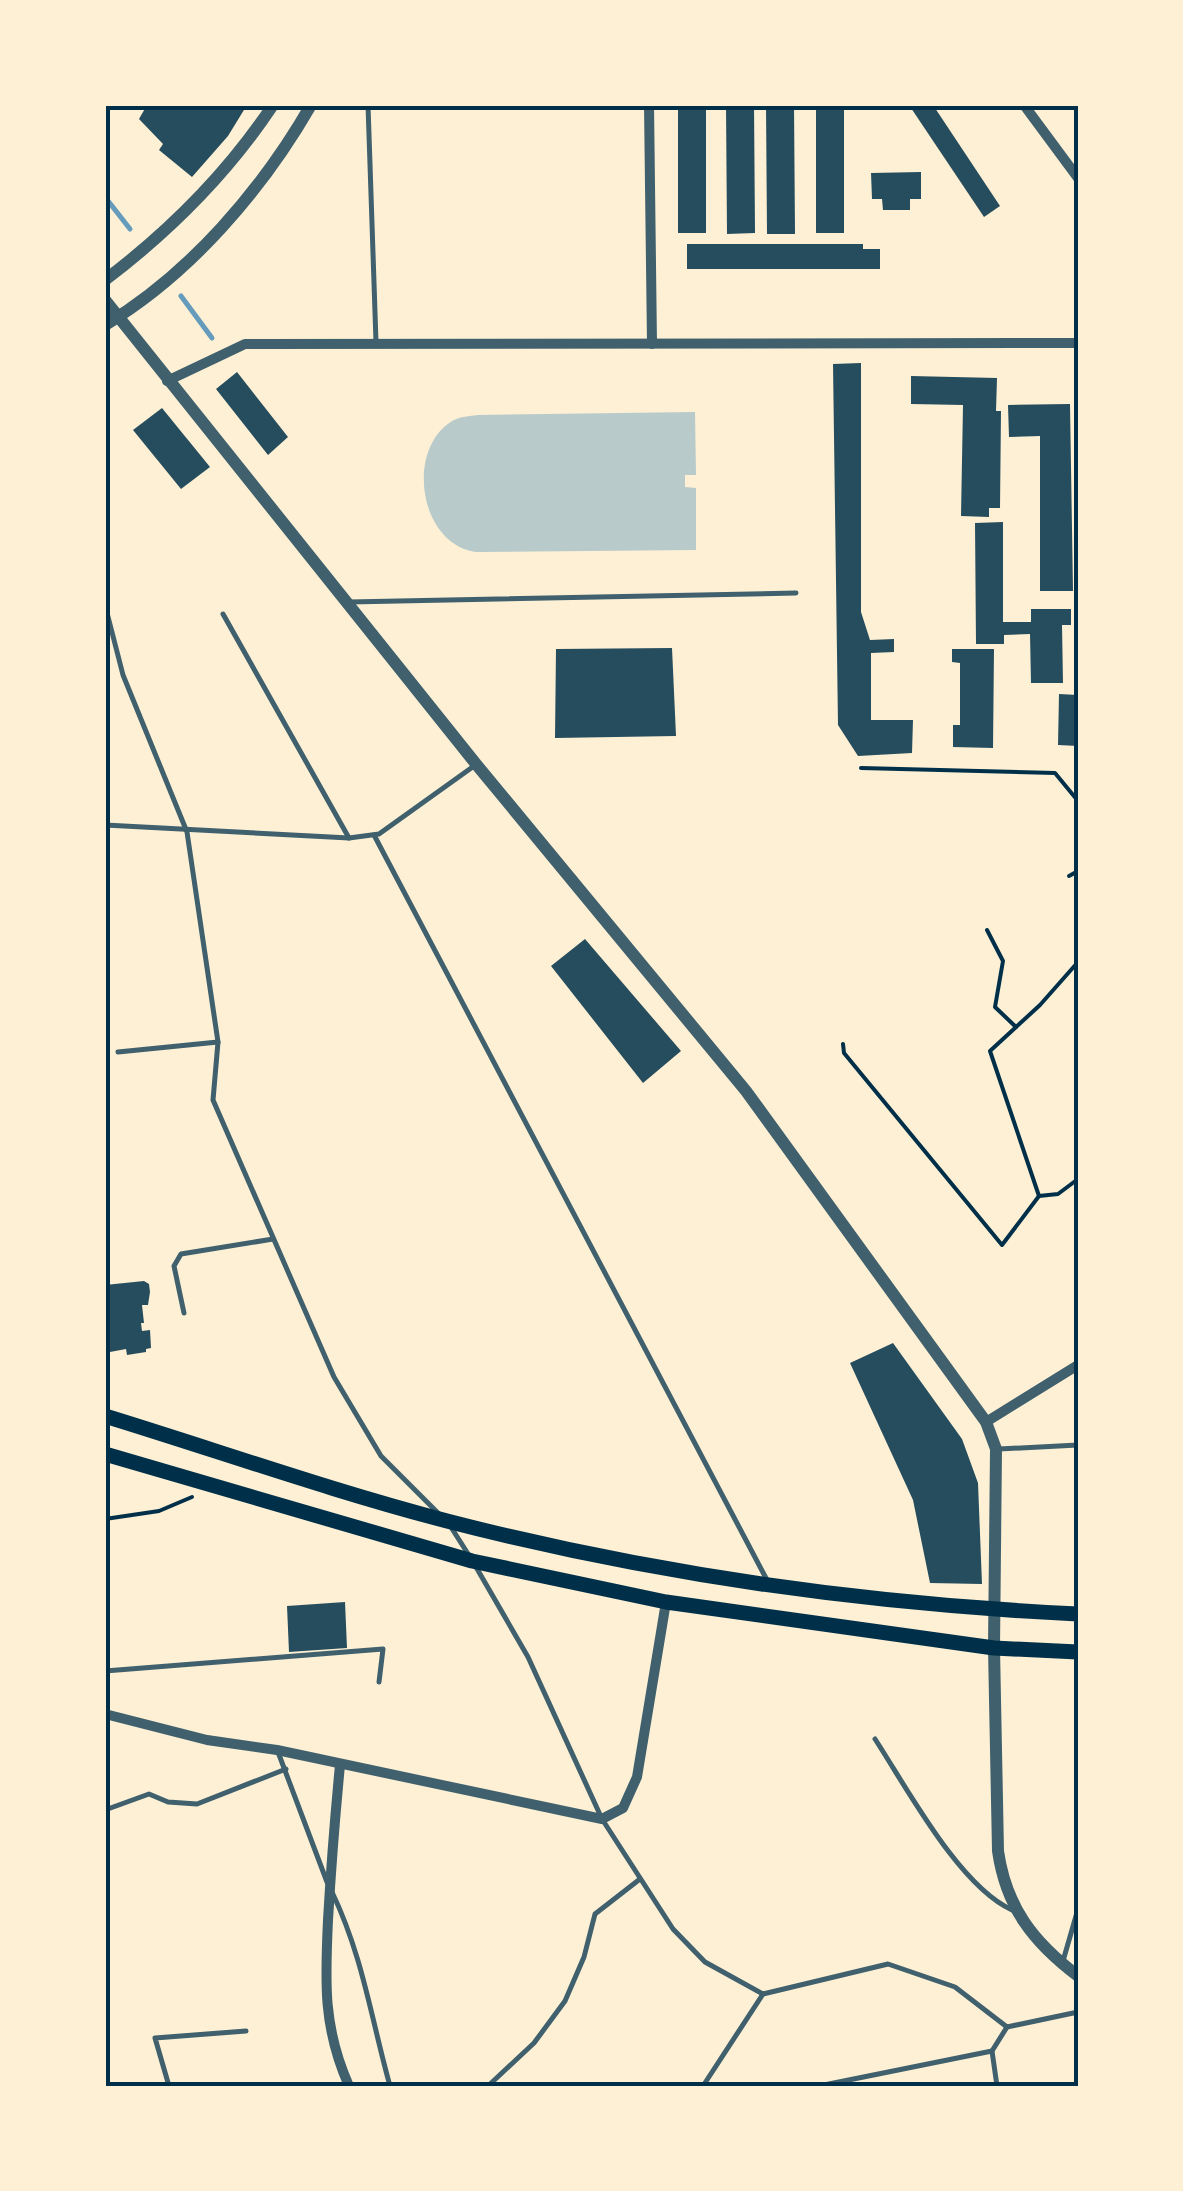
<svg xmlns="http://www.w3.org/2000/svg" width="1183" height="2191" font-family="'Open Sans',sans-serif">
	<rect width="100%" height="100%" fill="#fdf0d5"/>
	<!-- green -->
	<path fill="#b9caca" d="M695 412 696 475H685V487L696 488V550L476 552C418 544 405 447 454 420 460 417 470 416 477 415Z"/>
	<g fill="none" stroke-linecap="round" stroke-linejoin="round">
		<!-- stream -->
		<g stroke="#669bbc" stroke-width="5">
			<polyline points="105,197 130,229"/>
			<polyline points="181,296 212,338"/>
		</g>
	</g>
	<!-- building -->
	<g fill="#264d5e">
		<polygon points="147,105 247,105 228,136 192,177 159,150 163,144 139,119"/>
		<rect x="678" y="105" width="28" height="128"/>
		<polygon points="726,105 754,105 755,233 727,234"/>
		<polygon points="766,105 794,105 795,234 767,234"/>
		<rect x="816" y="105" width="28" height="128"/>
		<polygon points="909,105 933,105 1000,206 984,217"/>
		<polygon points="921,172 921,199 910,199 910,210 883,210 882,199 872,199 871,173"/>
		<polygon points="687,244 863,244 863,249 880,249 880,269 687,269"/>
		<polygon points="861,363 861,612 870,640 894,639 894,652 871,653 871,720 913,720 912,753 858,756 838,725 833,364"/>
		<polygon points="237,372 288,437 268,455 216,389"/>
		<polygon points="911,376 997,378 996,411 1001,411 1000,508 989,508 989,517 961,516 963,405 911,404"/>
		<polygon points="1070,404 1073,591 1040,591 1040,436 1009,437 1008,405"/>
		<polygon points="162,408 210,467 181,489 133,430"/>
		<polygon points="1003,522 1003,622 1031,622 1031,609 1071,609 1071,625 1062,625 1063,683 1031,683 1030,634 1004,635 1004,644 976,644 975,523"/>
		<polygon points="672,648 676,736 555,738 556,649"/>
		<polygon points="952,649 994,649 993,748 953,747 953,725 960,725 960,663 952,662"/>
		<polygon points="1059,694 1078,695 1078,746 1058,745"/>
		<polygon points="585,939 681,1051 643,1083 551,966"/>
		<polygon points="144,1281 149,1284 150,1292 148,1305 142,1305 144,1323 141,1323 142,1331 150,1330 151,1348 146,1349 146,1352 127,1355 126,1349 110,1352 105,1342 105,1285"/>
		<polygon points="893,1343 962,1439 978,1483 982,1584 930,1583 913,1500 850,1363"/>
		<polygon points="345,1602 347,1648 289,1652 287,1606"/>
	</g>
	<g fill="none" stroke-linecap="round" stroke-linejoin="round">
		<!-- path -->
		<g stroke="#003049" stroke-width="4">
			<polyline points="861,768 1055,773 1078,801"/>
			<polyline points="1069,876 1078,871"/>
			<polyline points="987,930 1003,961 995,1007 1016,1027"/>
			<polyline points="843,1044 844,1053 1002,1245 1039,1196 1058,1194 1078,1179"/>
			<polyline points="1039,1196 990,1051 1040,1005 1078,962"/>
			<polyline points="105,1519 159,1511 192,1497"/>
		</g>
		<!-- service -->
		<g stroke="#3f606c" stroke-width="5">
			<polyline points="368,105 376,342"/>
			<polyline points="349,602 796,593"/>
			<polyline points="105,605 123,675 187,832 218,1042 213,1100 334,1377 381,1456 438,1513"/>
			<polyline points="223,614 349,838"/>
			<polyline points="105,825 349,838 379,834 474,766"/>
			<polyline points="374,835 767,1580"/>
			<polyline points="118,1052 218,1042"/>
			<polyline points="184,1313 174,1266 181,1254 273,1239"/>
			<polyline points="999,1449 1078,1445"/>
			<polyline points="449,1524 470,1557"/>
			<polyline points="476,1567 528,1657 602,1819 673,1929 705,1962 763,1994 888,1964 955,1987 1007,2027 1078,2012"/>
			<polyline points="105,1671 383,1649 379,1682"/>
			<path d="M875 1739C907 1788 959 1886 1012 1910"/>
			<polyline points="278,1752 327,1882"/>
			<polyline points="105,1810 149,1794 168,1802 197,1804 286,1769"/>
			<path d="M332 1892C363 1957 371 2018 390 2086"/>
			<polyline points="1063,1961 1078,1909"/>
			<polyline points="169,2086 155,2038 246,2031"/>
			<polyline points="488,2086 534,2043 565,2001 584,1957 595,1914 640,1879"/>
			<polyline points="703,2086 763,1994"/>
			<polyline points="819,2086 992,2051"/>
			<polyline points="997,2086 992,2051 1007,2027"/>
		</g>
		<!-- minor -->
		<g stroke="#3f606c" stroke-width="10">
			<polyline points="649,105 652,344"/>
			<polyline points="1024,105 1078,178"/>
			<polyline points="167,381 245,344 1078,343"/>
			<polyline points="986,1422 1078,1365"/>
			<polyline points="105,1714 207,1740 277,1750 602,1819 623,1808 637,1777 666,1602"/>
			<path d="M340 1765C335 1817 331 1868 328 1920 325 1982 323 2028 349 2086"/>
		</g>
		<!-- tertiary -->
		<g stroke="#3f606c" stroke-width="12">
			<path d="M105 280C171 230 227 174 273 105"/>
			<path d="M105 300 476 764 746 1091 986 1422 996 1449 994 1648 998 1851C1006 1907 1033 1942 1078 1976"/>
			<path d="M105 325C190 274 262 190 311 105"/>
		</g>
		<!-- primary -->
		<g stroke="#003049" stroke-width="15">
			<path d="M105 1416C219 1451 332 1491 447 1521 652 1574 867 1604 1078 1614"/>
			<polyline points="105,1454 472,1561 666,1602 994,1648 1078,1652"/>
		</g>
	</g>
	<!-- border -->
	<rect width="1183" height="2191" fill="none" stroke="#fdf0d5" stroke-width="215"/>
	<rect x="108" y="108" width="968" height="1976" fill="none" stroke="#003049" stroke-width="4"/>
</svg>
